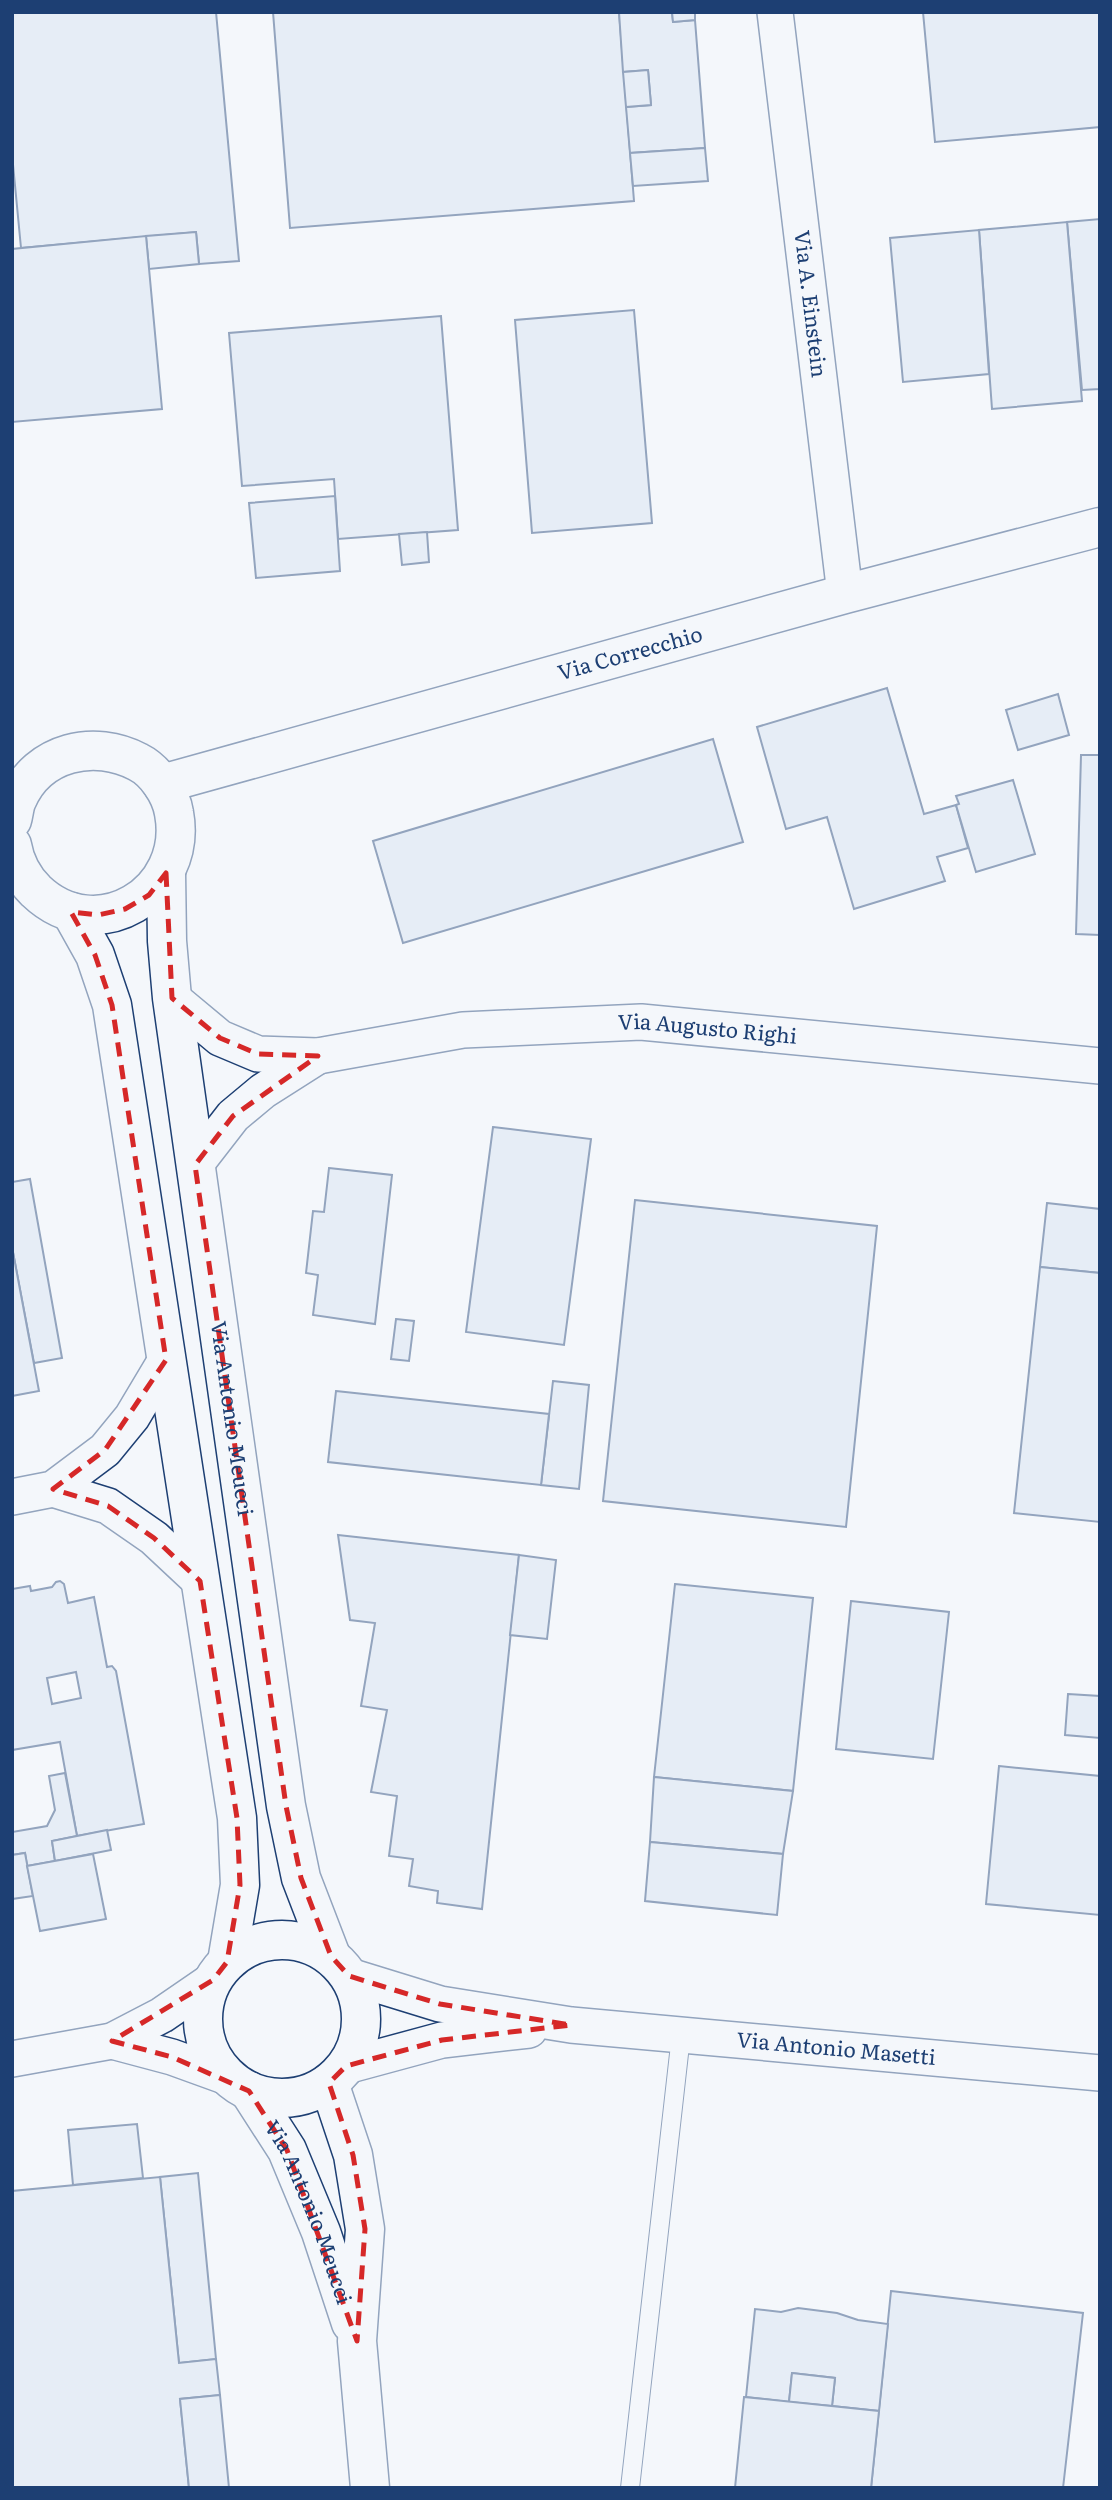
<svg xmlns="http://www.w3.org/2000/svg" width="1112" height="2500" font-family="Literata,serif">
	<rect width="100%" height="100%" fill="#f4f7fb"/>
	<!-- building -->
	<g fill="#d5e0f0" stroke="#1d3f73" stroke-width="2" fill-rule="evenodd">
		<polygon points="12,12 216,12 239,261 199,264 196,232 21,248 12,154"/>
		<polygon points="273,12 619,12 634,201 290,228"/>
		<polygon points="619,12 672,12 673,22 695,20 705,148 630,153 626,107 651,105 648,70 623,72"/>
		<polygon points="672,12 695,12 695,20 673,22"/>
		<polygon points="923,12 1100,12 1100,127 935,142"/>
		<polygon points="648,70 651,105 626,107 623,72"/>
		<polygon points="705,148 708,181 633,186 630,153"/>
		<polygon points="1100,219 1100,389 1082,390 1067,222"/>
		<polygon points="1067,222 1082,401 992,409 979,230"/>
		<polygon points="979,230 989,374 903,382 890,238"/>
		<polygon points="196,232 199,264 149,269 146,236"/>
		<polygon points="146,236 162,409 12,422 12,249"/>
		<polygon points="634,310 652,523 532,533 515,320"/>
		<polygon points="441,316 458,530 338,539 334,479 242,486 229,333"/>
		<polygon points="335,496 340,571 256,578 249,503"/>
		<polygon points="427,532 429,562 402,565 399,534"/>
		<polygon points="887,688 924,814 956,805 968,848 937,857 945,881 854,909 827,817 786,829 757,727"/>
		<polygon points="1058,694 1069,735 1018,750 1006,710"/>
		<polygon points="713,739 743,842 403,943 373,841"/>
		<polygon points="1081,755 1100,755 1100,935 1076,934"/>
		<polygon points="1013,780 1035,854 976,872 956,805 959,804 956,796"/>
		<polygon points="493,1127 591,1139 564,1345 466,1332"/>
		<polygon points="329,1168 392,1175 375,1324 313,1315 318,1275 306,1273 313,1211 324,1212"/>
		<polygon points="30,1179 62,1358 34,1363 12,1247 12,1182"/>
		<polygon points="635,1200 877,1226 846,1527 603,1501"/>
		<polygon points="1047,1203 1100,1209 1100,1273 1040,1267"/>
		<polygon points="12,1247 39,1391 12,1396"/>
		<polygon points="1040,1267 1100,1273 1100,1522 1014,1513"/>
		<polygon points="396,1319 414,1321 409,1361 391,1359"/>
		<polygon points="553,1381 589,1385 579,1489 541,1485"/>
		<polygon points="336,1391 549,1414 541,1485 328,1462"/>
		<polygon points="338,1535 519,1555 482,1909 437,1903 438,1891 409,1886 413,1859 389,1856 397,1796 371,1792 387,1710 361,1706 375,1623 350,1620"/>
		<polygon points="519,1555 556,1560 547,1639 510,1635"/>
		<path d="M60 1581 64 1584 68 1603 94 1597 107 1667 112 1666 116 1671 144 1824 77 1836 60 1742 12 1750V1589L30 1586 31 1591 52 1587 56 1582ZM76 1672 81 1698 52 1704 47 1678Z"/>
		<polygon points="675,1584 813,1598 793,1791 654,1777"/>
		<polygon points="851,1601 949,1612 933,1759 836,1749"/>
		<polygon points="1068,1694 1100,1696 1100,1738 1065,1735"/>
		<polygon points="999,1766 1100,1776 1100,1915 986,1904"/>
		<polygon points="65,1773 77,1836 52,1841 55,1861 27,1866 25,1853 12,1855 12,1832 47,1826 55,1810 49,1776"/>
		<polygon points="654,1777 793,1791 783,1854 650,1842"/>
		<polygon points="107,1830 111,1850 55,1861 52,1841"/>
		<polygon points="650,1842 783,1854 777,1915 645,1901"/>
		<polygon points="25,1853 33,1896 12,1899 12,1855"/>
		<polygon points="93,1854 106,1919 40,1931 27,1866"/>
		<polygon points="137,2124 143,2178 73,2185 68,2130"/>
		<polygon points="198,2173 216,2359 179,2363 160,2177"/>
		<polygon points="160,2177 179,2363 216,2359 220,2395 180,2399 189,2488 12,2488 12,2191"/>
		<polygon points="891,2291 1083,2313 1063,2488 871,2488"/>
		<polygon points="798,2308 837,2313 858,2320 888,2324 879,2411 832,2406 835,2378 792,2373 789,2402 746,2397 755,2309 781,2312"/>
		<polygon points="792,2373 835,2378 832,2406 789,2402"/>
		<polygon points="220,2395 229,2488 189,2488 180,2399"/>
		<polygon points="744,2397 879,2411 871,2488 735,2488"/>
	</g>
	<g fill="none" stroke-linecap="round" stroke-linejoin="round">
		<!-- service casing -->
		<g stroke="#1d3f73" stroke-width="20">
			<polyline id="service" points="630,2488 681,2036"/>
		</g>
		<!-- minor casing -->
		<g stroke="#1d3f73" stroke-width="38">
			<g id="minor">
				<path id="s1" d="M775 12 845 594"/>
				<path id="s2" d="M172 998 220 1038 258 1054 318 1056 463 1030 641 1022 1100 1066"/>
				<polyline points="195,1165 233,1116 263,1091 318,1056"/>
				<polyline points="53,1489 108,1506 154,1538 200,1581"/>
				<polyline points="12,1497 53,1489 105,1450 132,1417 166,1360"/>
				<path id="s3" d="M349 1976 440 2004 571 2025 1100 2073"/>
				<polyline points="112,2041 172,2057 230,2078"/>
				<polyline points="12,2059 112,2041 162,2015 213,1980"/>
				<polyline points="346,2066 442,2040 529,2030"/>
			</g>
		</g>
		<!-- tertiary casing -->
		<g stroke="#1d3f73" stroke-width="41">
			<g id="tertiary">
				<path id="s4" d="M162 784 845 594 1100 527"/>
				<path d="M12 820C14 814 14 806 17 800 38 751 95 739 138 762 156 771 171 794 174 813 189 893 97 949 36 891 23 878 15 863 12 845"/>
				<path id="s5" d="M166 873 167 941 172 998 286 1806 301 1878 331 1956"/>
				<polyline points="71,912 95,955 112,1005 237,1818 240,1885 227,1962"/>
				<circle cx="282" cy="2019" r="79"/>
				<polyline points="329,2083 353,2155 365,2229 357,2341 370,2488"/>
				<path id="s6" d="M249 2091 287 2150 321 2232 351 2323"/>
			</g>
		</g>
		<!-- service -->
		<use href="#service" stroke="#f4f7fb" stroke-width="18"/>
		<!-- minor -->
		<use href="#minor" stroke="#f4f7fb" stroke-width="35"/>
		<!-- tertiary -->
		<use href="#tertiary" stroke="#f4f7fb" stroke-width="38"/>
	</g>
	<!-- marked area -->
	<path d="M0 0H1112V2500H0ZM166 873 172 998 220 1038 258 1054 318 1056 233 1116 195 1165 286 1806 301 1878 331 1956 349 1976 440 2004 571 2025 442 2040 346 2066 329 2083 353 2155 365 2229 357 2341 287 2150 249 2091 172 2057 112 2041 213 1980 227 1962 240 1885 237 1818 200 1581 154 1538 108 1506 53 1489 105 1450 166 1360 112 1005 95 955 71 912 98 915 125 909 149 895Z" fill="#f4f7fb" fill-opacity=".55" fill-rule="evenodd"/>
	<path fill="none" stroke="#d62828" stroke-width="5" stroke-dasharray="14 9" stroke-linejoin="round" d="M166 873 172 998 220 1038 258 1054 318 1056 233 1116 195 1165 286 1806 301 1878 331 1956 349 1976 440 2004 571 2025 442 2040 346 2066 329 2083 353 2155 365 2229 357 2341 287 2150 249 2091 172 2057 112 2041 213 1980 227 1962 240 1885 237 1818 200 1581 154 1538 108 1506 53 1489 105 1450 166 1360 112 1005 95 955 71 912 98 915 125 909 149 895Z"/>
	<g text-anchor="middle" stroke-width="5" stroke-linejoin="round" paint-order="stroke">
		<!-- street labels -->
		<g font-size="21" fill="#1d3f73" stroke="#f4f7fb">
			<text dy="7" stroke="none"><textPath href="#s1" startOffset="294">Via A. Einstein</textPath></text>
			<text dy="7" stroke="none"><textPath href="#s4" startOffset="486">Via Correcchio</textPath></text>
			<text dy="7" stroke="none"><textPath href="#s2" startOffset="556">Via Augusto Righi</textPath></text>
			<text dy="7" stroke="none"><textPath href="#s5" startOffset="550">Via Antonio Meucci</textPath></text>
			<text dy="7" stroke="none"><textPath href="#s3" startOffset="494">Via Antonio Masetti</textPath></text>
			<text dy="7" stroke="none"><textPath href="#s6" startOffset="136">Via Antonio Meucci</textPath></text>
		</g>
	</g>
	<!-- border -->
	<rect width="1112" height="2500" fill="none" stroke="#1d3f73" stroke-width="28"/>
</svg>
